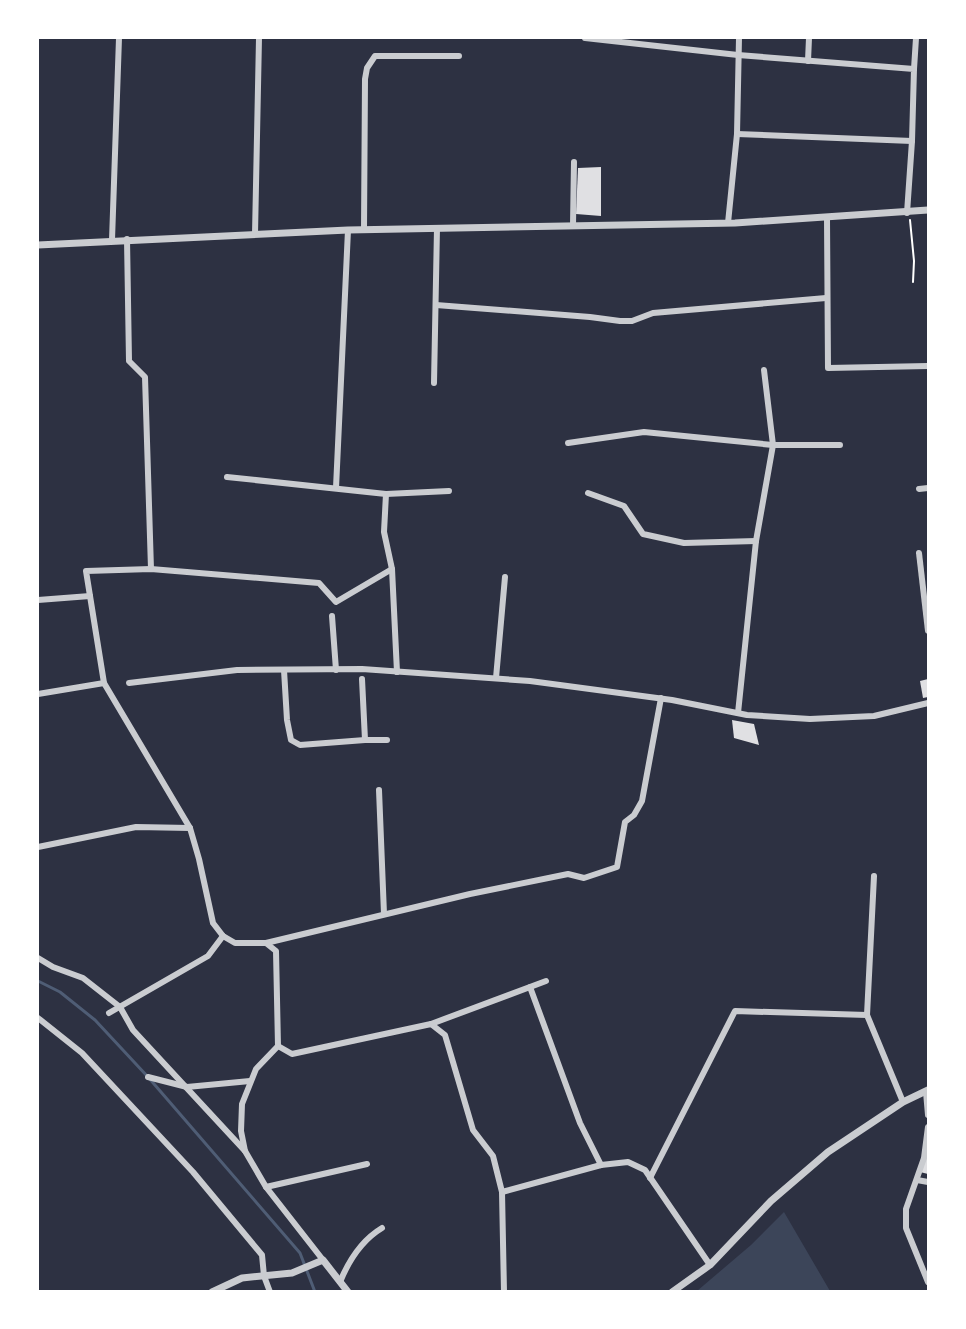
<svg xmlns="http://www.w3.org/2000/svg" width="966" height="1329" font-family="Manrope,sans-serif">
	<rect width="100%" height="100%" fill="#2d3142"/>
	<!-- green -->
	<polygon fill="#3c4559" points="784,1212 830,1291 697,1291 751,1245"/>
	<g fill="none" stroke-linecap="round" stroke-linejoin="round">
		<!-- stream -->
		<polyline stroke="#4f5d75" stroke-width="3" points="38,981 60,992 95,1020 148,1077 300,1253 315,1292"/>
	</g>
	<!-- building -->
	<g fill="#e0e0e3">
		<polygon points="601,167 601,216 576,214 578,168"/>
		<polygon points="928,679 928,697 923,698 920,681"/>
		<polygon points="732,720 754,724 759,745 734,738"/>
		<polygon points="928,1135 928,1174 920,1172"/>
	</g>
	<g fill="none" stroke-linecap="round" stroke-linejoin="round">
		<!-- path -->
		<polyline stroke="#fff" stroke-width="2" points="910,220 914,261 913,282"/>
		<!-- minor -->
		<g stroke="#caccd0" stroke-width="6">
			<polyline points="585,38 738,55 914,69 912,141 907,213"/>
			<polyline points="808,61 809,38"/>
			<polyline points="914,69 916,38"/>
			<polyline points="737,134 912,141"/>
			<polyline points="827,218 828,368 928,366"/>
			<polyline points="728,223 737,134 739,38"/>
			<polyline points="573,225 574,162"/>
			<polyline points="364,229 365,79 367,68 375,56 459,56"/>
			<polyline points="255,234 259,38"/>
			<polyline points="127,239 129,361 145,377 151,569"/>
			<polyline points="112,240 119,38"/>
			<polyline points="436,305 590,317 620,321 632,321 653,313 826,298"/>
			<polyline points="434,383 437,228"/>
			<polyline points="568,443 644,432 773,445 840,445"/>
			<polyline points="227,477 386,494 384,532 392,569 397,672"/>
			<polyline points="336,488 348,230"/>
			<polyline points="919,489 928,488"/>
			<polyline points="588,493 624,506 643,534 684,543 756,541"/>
			<polyline points="386,494 449,491"/>
			<polyline points="919,553 928,631"/>
			<polyline points="392,569 336,602 319,583 151,569 86,571 104,683 190,828 199,859 213,923 223,936 235,943 266,943 276,951 278,1046 292,1054 431,1024 445,1035 473,1130 493,1156 502,1192 504,1292"/>
			<polyline points="38,600 90,596"/>
			<polyline points="332,616 336,670"/>
			<polyline points="284,670 287,720 291,740 300,745 365,740 362,679"/>
			<polyline points="496,678 505,577"/>
			<polyline points="129,683 237,670 362,669 530,681 672,700 747,715 810,719 874,716 928,703"/>
			<polyline points="38,694 104,683"/>
			<polyline points="738,713 756,541 773,445 764,370"/>
			<polyline points="365,740 387,740"/>
			<polyline points="379,790 384,914"/>
			<polyline points="38,847 136,827 190,828"/>
			<polyline points="266,943 470,894 568,874 584,878 617,867 625,822 634,815 642,801 661,698"/>
			<polyline points="38,958 53,967 83,978 120,1007 133,1030 245,1151"/>
			<polyline points="530,987 580,1123 601,1165"/>
			<polyline points="109,1013 208,956 223,936"/>
			<polyline points="867,1015 874,876"/>
			<polyline points="38,1018 82,1053 193,1172 262,1255 264,1276 270,1292"/>
			<polyline points="431,1024 546,981"/>
			<polyline points="278,1046 256,1069 242,1104 241,1131 245,1151 266,1187 323,1260"/>
			<polyline points="148,1077 187,1087 250,1081"/>
			<polyline points="926,1092 928,1115"/>
			<polyline points="928,1127 924,1158 906,1209 906,1228 928,1282"/>
			<polyline points="650,1178 735,1011 867,1015 903,1102"/>
			<polyline points="917,1180 928,1182"/>
			<polyline points="266,1187 367,1164"/>
			<polyline points="502,1192 601,1165 628,1162 645,1170 710,1265"/>
			<path d="M340 1282C349 1260 362 1240 382 1228"/>
		</g>
		<!-- tertiary -->
		<g stroke="#caccd0" stroke-width="7">
			<polyline points="38,245 348,230 735,223 928,210"/>
			<polyline points="212,1292 242,1278 292,1273 323,1260 348,1292"/>
			<polyline points="672,1292 710,1265 771,1201 828,1152 903,1102 928,1090"/>
		</g>
	</g>
	<!-- border -->
	<rect width="966" height="1329" fill="none" stroke="#ffffff" stroke-width="78"/>
</svg>
